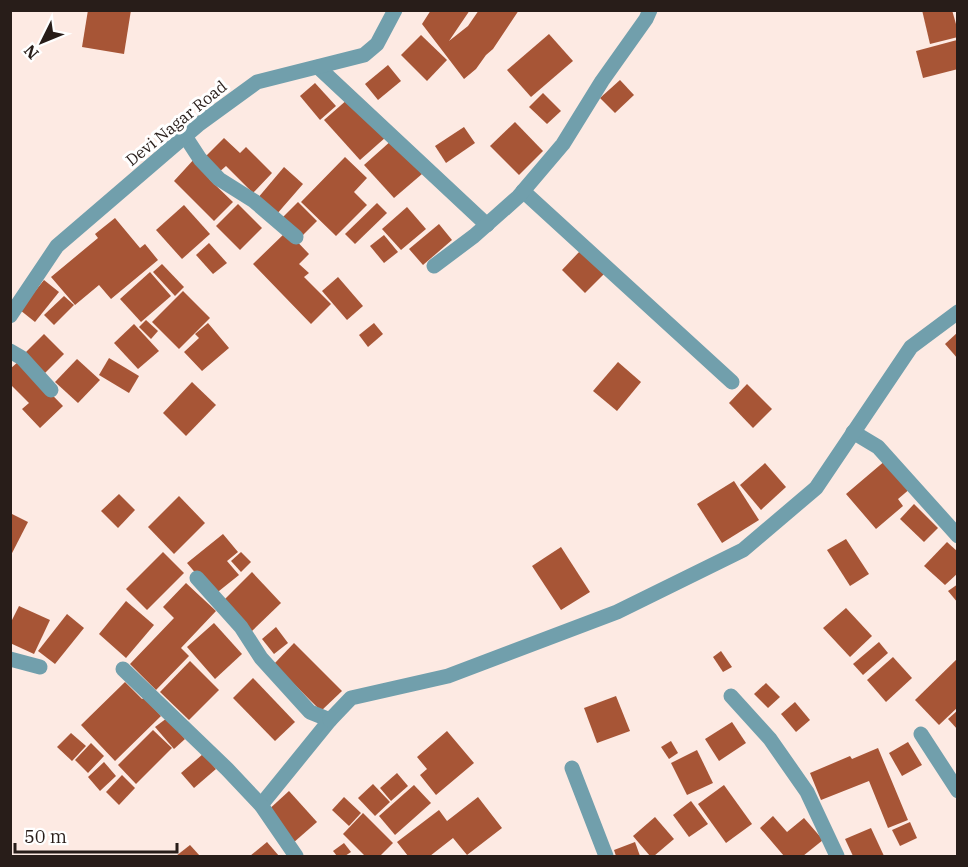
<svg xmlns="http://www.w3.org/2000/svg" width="968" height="867" font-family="'IBM Plex Serif',serif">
	<rect width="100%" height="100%" fill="#fdeae3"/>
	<!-- building -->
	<g fill="#a75536">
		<polygon points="88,10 131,10 124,54 82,47"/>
		<polygon points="431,10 470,10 449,41 468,26 479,10 519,10 493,49 486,55 476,69 464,79 422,24"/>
		<polygon points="922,10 952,10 958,31 958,37 930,44"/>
		<polygon points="549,34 573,61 531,97 507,70"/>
		<polygon points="421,35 447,60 427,81 401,55"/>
		<polygon points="957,40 958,69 923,78 916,51"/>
		<polygon points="388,65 401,81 378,100 365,84"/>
		<polygon points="620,80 634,95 615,113 600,98"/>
		<polygon points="315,83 336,106 320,120 300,96"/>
		<polygon points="543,93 561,111 547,124 529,107"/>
		<polygon points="348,99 386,137 360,160 324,120"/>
		<polygon points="515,122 543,151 519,175 490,146"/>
		<polygon points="464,127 475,143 446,163 435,146"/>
		<polygon points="224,138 240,153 246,147 272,173 253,193 226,166 217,174 202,160"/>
		<polygon points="392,140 422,174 394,198 364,165"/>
		<polygon points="196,157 210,180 233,202 214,221 174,181"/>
		<polygon points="345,157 367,178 354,192 367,205 336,236 301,202"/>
		<polygon points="284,167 303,184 276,215 257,199"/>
		<polygon points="298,202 317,221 300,238 281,219"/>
		<polygon points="377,203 387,213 355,244 345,234"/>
		<polygon points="238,204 262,228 240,250 216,226"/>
		<polygon points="184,205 210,234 182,259 156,230"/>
		<polygon points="407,207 426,229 401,250 382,229"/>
		<polygon points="115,218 140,248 145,244 158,260 111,299 99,285 75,305 51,277 98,238 95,234"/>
		<polygon points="439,224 452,240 423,265 409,249"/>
		<polygon points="287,231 309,254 299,264 309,273 304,277 331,304 311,324 253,264"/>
		<polygon points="384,235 398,252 384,263 370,246"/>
		<polygon points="209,243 227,263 213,274 196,255"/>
		<polygon points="580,251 604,274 585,293 562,270"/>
		<polygon points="162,264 184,287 175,296 153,272"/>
		<polygon points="150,272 171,296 141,322 120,299"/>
		<polygon points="338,277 363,306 347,320 322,291"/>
		<polygon points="44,280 59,292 35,322 20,310"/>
		<polygon points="183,291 210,318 179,349 152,322"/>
		<polygon points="64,296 74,305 54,325 44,315"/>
		<polygon points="146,320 158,331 151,339 139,327"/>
		<polygon points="208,323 229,348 202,371 184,352 199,338 195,334"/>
		<polygon points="374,323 383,334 368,347 359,335"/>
		<polygon points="134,324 159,351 138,369 114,343"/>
		<polygon points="958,332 958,359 945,344"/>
		<polygon points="44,334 64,354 45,373 25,353"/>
		<polygon points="109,358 139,376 129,393 99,375"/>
		<polygon points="77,359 100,380 78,403 55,382"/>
		<polygon points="19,361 63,406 40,428 22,409 29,403 10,384 10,369"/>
		<polygon points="618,362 641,382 617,411 593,391"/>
		<polygon points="192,382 216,405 186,436 163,413"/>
		<polygon points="747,384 772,409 753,428 729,403"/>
		<polygon points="886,460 911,488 898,499 903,506 876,529 846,494"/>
		<polygon points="765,463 786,487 761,510 740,485"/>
		<polygon points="734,481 759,520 722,543 697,504"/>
		<polygon points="119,494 135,510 118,528 101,511"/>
		<polygon points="179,496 205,523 174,554 148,527"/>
		<polygon points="914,504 938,528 924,542 900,519"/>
		<polygon points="10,513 28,522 10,557"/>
		<polygon points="223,534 238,552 227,561 239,575 214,595 187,563"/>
		<polygon points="846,539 869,574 850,586 827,550"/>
		<polygon points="947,542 958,552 958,573 945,585 924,566"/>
		<polygon points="561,547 590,592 561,610 532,566"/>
		<polygon points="163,552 184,573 147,610 126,589"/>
		<polygon points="241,552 251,562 241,572 231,561"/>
		<polygon points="252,572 281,603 252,631 223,601"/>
		<polygon points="186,583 216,611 181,648 189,656 156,690 130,664 174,618 163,607"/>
		<polygon points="958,584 958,603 948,591"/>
		<polygon points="126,601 154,625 126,658 99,634"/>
		<polygon points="19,606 50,620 34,654 10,643 10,624"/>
		<polygon points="846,608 872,636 850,657 823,628"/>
		<polygon points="67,614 84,628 55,664 38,651"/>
		<polygon points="214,623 242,654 215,679 187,647"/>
		<polygon points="276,627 288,643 274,654 262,639"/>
		<polygon points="879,642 888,653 863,675 853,664"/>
		<polygon points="294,643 342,691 321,711 274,664"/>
		<polygon points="721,651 732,667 723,672 713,657"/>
		<polygon points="893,657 912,678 886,702 867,680"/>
		<polygon points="958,658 958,707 939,725 915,700"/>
		<polygon points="190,661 219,690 189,720 160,692"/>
		<polygon points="253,678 295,722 275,741 233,698"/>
		<polygon points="125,682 142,699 144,698 161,716 115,761 81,725"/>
		<polygon points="766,683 780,697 768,708 754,694"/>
		<polygon points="616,696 630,731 597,743 584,708"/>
		<polygon points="795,702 810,720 796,732 781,714"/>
		<polygon points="958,710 958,730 948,719"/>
		<polygon points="167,718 185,739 174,749 155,727"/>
		<polygon points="732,722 746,743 719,761 705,739"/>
		<polygon points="153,730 172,748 136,784 118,765"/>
		<polygon points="447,731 474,763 436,795 420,775 427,769 417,757"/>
		<polygon points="71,733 86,746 72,761 57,747"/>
		<polygon points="671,741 678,753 669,759 661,747"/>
		<polygon points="908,742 922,765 902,776 889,753"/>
		<polygon points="91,743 104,756 88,773 75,760"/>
		<polygon points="878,748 908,820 888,828 869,781 821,800 810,773 850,756 852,759"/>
		<polygon points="697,750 713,783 687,795 671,763"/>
		<polygon points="203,754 216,769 194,788 181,773"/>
		<polygon points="104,762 116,776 100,791 88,777"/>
		<polygon points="397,773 408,786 391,801 380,788"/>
		<polygon points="122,775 135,788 119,805 106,792"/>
		<polygon points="373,784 390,802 375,816 358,798"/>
		<polygon points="414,785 431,803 395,835 379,816"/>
		<polygon points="724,785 752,824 726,843 698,804"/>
		<polygon points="289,791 317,822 293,843 266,812"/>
		<polygon points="344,797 361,813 349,826 332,810"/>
		<polygon points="478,797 502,828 467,855 453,838 430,856 408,856 397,842 439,810 447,821"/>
		<polygon points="691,801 708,824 689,837 673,815"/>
		<polygon points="363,813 393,843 380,856 365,856 343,834"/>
		<polygon points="773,816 787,832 804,818 823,840 803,856 784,856 760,828"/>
		<polygon points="655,817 674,839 654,856 650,856 633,836"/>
		<polygon points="910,822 917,838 900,846 892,830"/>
		<polygon points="871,828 884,856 853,856 845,839"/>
		<polygon points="267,842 279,856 250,856"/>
		<polygon points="635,842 640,856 616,856 614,850"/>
		<polygon points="344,843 351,852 345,856 337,856 333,851"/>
		<polygon points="190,845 200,856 176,856"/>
	</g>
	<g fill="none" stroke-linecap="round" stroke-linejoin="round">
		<!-- minor -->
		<g stroke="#719fac" stroke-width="15">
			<polyline points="318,67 487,225"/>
			<polyline points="185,136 200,159 219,179 254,201 296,237"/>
			<polyline points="523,191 732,382"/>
			<polyline points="434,266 474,236 518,197 563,144 602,81 646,19 650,10"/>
			<polyline points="10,316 57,246 198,125 257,82 364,55 377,44 395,10"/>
			<polyline points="10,351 22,358 51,390"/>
			<polyline points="853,432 878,447 958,536"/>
			<polyline points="197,578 241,627 261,658 310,712 330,720 261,805"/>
			<polyline points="10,659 40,667"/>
			<polyline points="123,669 227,769 261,805 296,856"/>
			<polyline points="731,696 770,739 807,792 837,856"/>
			<polyline points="330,720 351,698 448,676 617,612 743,550 816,488 911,347 958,312"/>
			<polyline points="921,734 958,791"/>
			<polyline points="572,768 606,856"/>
		</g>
	</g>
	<g text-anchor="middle" stroke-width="6" stroke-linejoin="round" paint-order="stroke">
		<!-- street labels -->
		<g font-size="16" fill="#281d19" stroke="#fff">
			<text transform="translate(176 123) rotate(-39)" y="6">Devi Nagar Road</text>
		</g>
	</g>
	<!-- border -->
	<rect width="968" height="867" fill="none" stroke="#281d19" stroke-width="24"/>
	<!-- north arrow -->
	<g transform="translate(42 42) rotate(227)" stroke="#ffffff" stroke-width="4.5" paint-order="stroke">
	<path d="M0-4.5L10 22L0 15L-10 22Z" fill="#281d19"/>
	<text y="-9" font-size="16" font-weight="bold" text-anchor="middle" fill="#281d19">N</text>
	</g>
	<!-- scale -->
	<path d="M15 843v9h162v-9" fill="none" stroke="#281d19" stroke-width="3"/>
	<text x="24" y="843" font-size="18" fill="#281d19" stroke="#ffffff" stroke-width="4.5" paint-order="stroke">50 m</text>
</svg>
